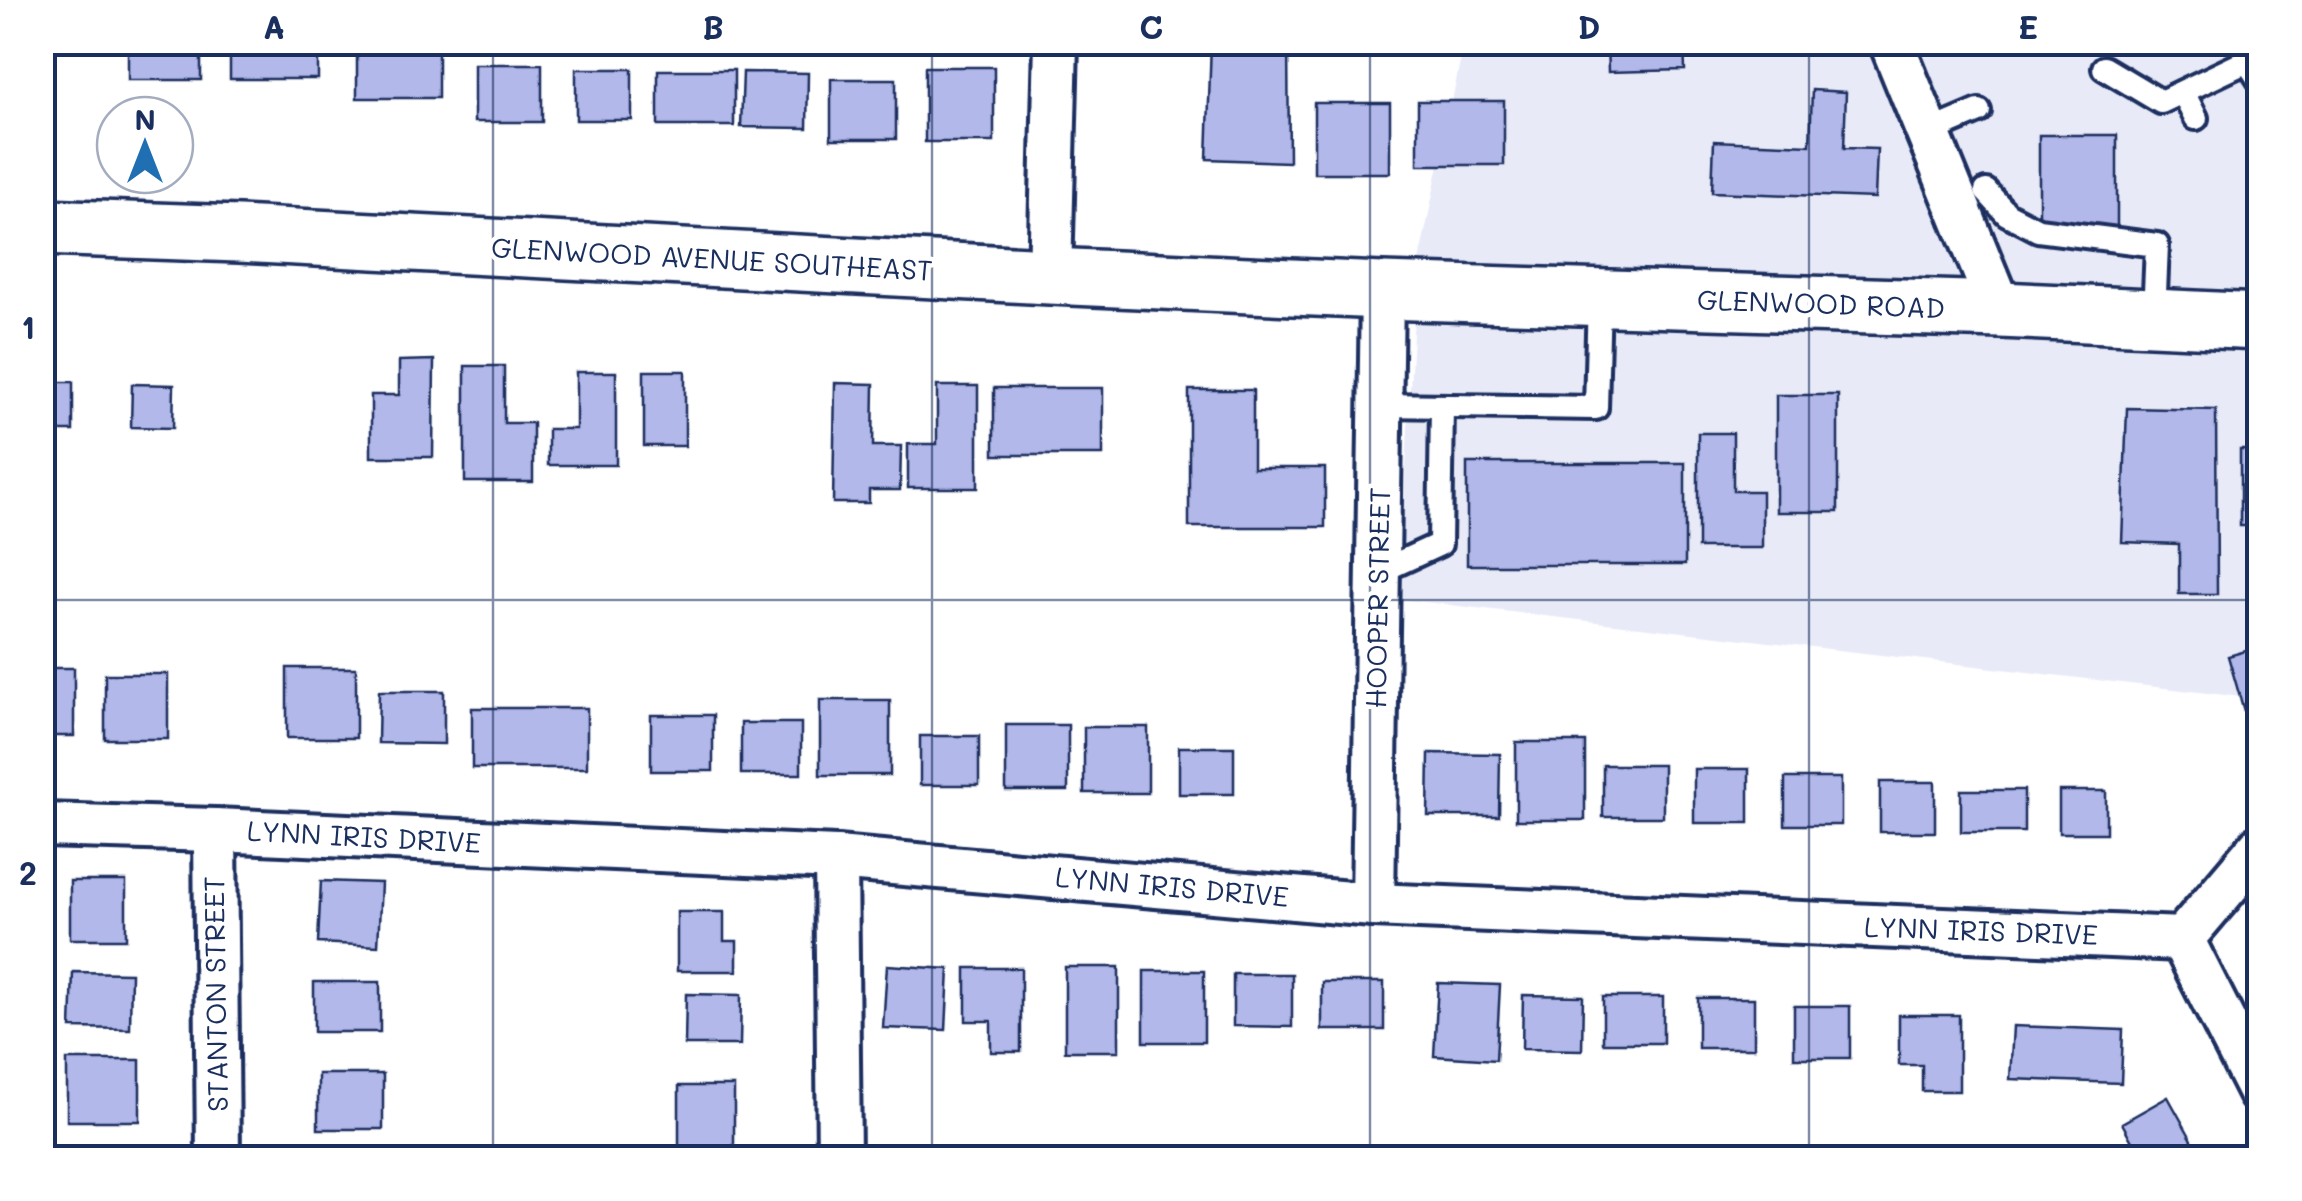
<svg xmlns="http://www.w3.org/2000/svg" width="2302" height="1201" font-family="Mali,sans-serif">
	<rect width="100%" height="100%" fill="#fff"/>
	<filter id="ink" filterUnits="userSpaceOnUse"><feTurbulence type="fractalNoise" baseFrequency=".01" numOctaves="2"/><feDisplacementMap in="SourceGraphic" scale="20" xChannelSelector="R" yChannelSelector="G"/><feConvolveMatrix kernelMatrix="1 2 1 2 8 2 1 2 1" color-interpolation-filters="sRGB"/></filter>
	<g filter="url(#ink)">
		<!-- built -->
		<polygon fill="#e8eaf8" points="1464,43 2259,43 2259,699 1399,599 1416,276"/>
		<!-- building -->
		<g fill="#b2b8e9" stroke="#1b2f5e" stroke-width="2.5">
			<rect x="128" y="42" width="73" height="38"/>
			<rect x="230" y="42" width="88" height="37"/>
			<polygon points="1211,42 1288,42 1289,162 1207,159"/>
			<polygon points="1607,42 1684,42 1685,70 1608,72"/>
			<rect x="357" y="44" width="81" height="54"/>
			<rect x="474" y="64" width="68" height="58"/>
			<rect x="925" y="67" width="69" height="75"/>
			<rect x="576" y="69" width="56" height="51"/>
			<rect x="658" y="70" width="76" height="56"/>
			<polygon points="743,72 808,73 807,128 741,127"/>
			<rect x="831" y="79" width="65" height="60"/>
			<polygon points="1812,90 1846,92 1844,148 1877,149 1875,198 1712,192 1714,141 1810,145"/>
			<rect x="1418" y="101" width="86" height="64"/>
			<rect x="1314" y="103" width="76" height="70"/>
			<rect x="2039" y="135" width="78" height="92"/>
			<polygon points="434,360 433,457 371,457 371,395 399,395 399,361"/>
			<polygon points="465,366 504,366 504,423 533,423 533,482 465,482"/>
			<rect x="644" y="371" width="41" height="75"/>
			<polygon points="576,372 616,372 616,465 548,465 548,429 576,429"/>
			<rect x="42" y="382" width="31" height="49"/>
			<polygon points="835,383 874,384 873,446 901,446 900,490 869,490 869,503 833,503"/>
			<polygon points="132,384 174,385 173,428 131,427"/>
			<polygon points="937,386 978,386 978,488 908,488 908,444 937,444"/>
			<rect x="994" y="388" width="109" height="67"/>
			<polygon points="1189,390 1253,390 1253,468 1325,468 1325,527 1189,527"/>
			<rect x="1776" y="395" width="62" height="117"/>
			<polygon points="2127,408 2216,410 2217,594 2179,594 2179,544 2122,542"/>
			<polygon points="1698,433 1733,433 1733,491 1762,491 1762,548 1698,548"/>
			<rect x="2240" y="450" width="20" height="76"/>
			<rect x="1467" y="463" width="218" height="102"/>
			<polygon points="2260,647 2260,740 2253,742 2228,656"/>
			<rect x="42" y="668" width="32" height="68"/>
			<rect x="287" y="668" width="69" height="70"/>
			<rect x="105" y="674" width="63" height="65"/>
			<polygon points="379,691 444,691 444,744 378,743"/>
			<rect x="820" y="700" width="70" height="75"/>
			<rect x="472" y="708" width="115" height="60"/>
			<rect x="651" y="715" width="62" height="56"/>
			<rect x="741" y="723" width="60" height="51"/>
			<rect x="1006" y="725" width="62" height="66"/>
			<rect x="1084" y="727" width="64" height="66"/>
			<rect x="920" y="736" width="59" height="49"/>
			<rect x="1516" y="742" width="69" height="78"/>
			<rect x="1179" y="747" width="55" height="47"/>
			<polygon points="1429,753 1500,754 1499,816 1428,816"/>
			<rect x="1603" y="765" width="60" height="52"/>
			<rect x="1694" y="769" width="55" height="54"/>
			<rect x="1785" y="778" width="56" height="47"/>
			<rect x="1880" y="782" width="55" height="50"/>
			<rect x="1961" y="790" width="63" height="42"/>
			<rect x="2059" y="791" width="47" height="42"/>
			<rect x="70" y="881" width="56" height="58"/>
			<polygon points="321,881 381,883 378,946 318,943"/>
			<polygon points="677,912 724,912 724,941 737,941 737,971 677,971"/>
			<polygon points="887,965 949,969 946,1030 883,1028"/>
			<rect x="1065" y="967" width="54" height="84"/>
			<polygon points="966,968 1021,968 1021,1052 991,1052 991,1021 966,1021"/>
			<rect x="1144" y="971" width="60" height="71"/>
			<polygon points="73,972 131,973 130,1029 71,1028"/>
			<polygon points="1233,974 1292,974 1292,1027 1233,1026"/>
			<rect x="314" y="982" width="66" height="50"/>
			<rect x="1322" y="982" width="62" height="48"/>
			<polygon points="1438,983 1500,985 1496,1060 1434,1056"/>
			<polygon points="686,994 741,995 740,1045 685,1045"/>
			<polygon points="1523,995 1583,996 1582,1050 1522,1049"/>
			<rect x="1603" y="997" width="60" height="46"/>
			<rect x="1698" y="998" width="56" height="50"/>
			<rect x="1794" y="1006" width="56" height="52"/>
			<polygon points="1899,1015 1959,1015 1959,1091 1922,1091 1922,1065 1899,1065"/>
			<polygon points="2013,1026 2123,1030 2121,1083 2010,1079"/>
			<rect x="67" y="1060" width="73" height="61"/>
			<rect x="318" y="1074" width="65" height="55"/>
			<rect x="679" y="1086" width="55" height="72"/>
			<polygon points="2168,1097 2202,1158 2141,1158 2122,1123"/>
			<rect x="71" y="1149" width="57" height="9"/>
			<rect x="319" y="1155" width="78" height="3"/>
		</g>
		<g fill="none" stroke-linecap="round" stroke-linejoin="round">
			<!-- service casing -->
			<g stroke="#1b2f5e" stroke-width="30">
				<g id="service">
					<polyline points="2104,68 2161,102 2247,61 2260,81"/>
					<polyline points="2183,92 2196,118"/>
					<polyline points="1927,133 1979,111"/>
					<polyline points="1986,191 2007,214 2038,230 2157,245 2154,317"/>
					<polyline points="1381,405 1596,408 1599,297"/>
					<polyline points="1379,572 1440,544 1442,406"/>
				</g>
			</g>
			<!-- minor casing -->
			<g stroke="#1b2f5e" stroke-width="50">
				<g id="minor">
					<polyline points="1891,42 2000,310"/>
					<polyline points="1050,276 1056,42"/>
					<polyline points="42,825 215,830 836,858 1373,905 2182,939 2260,847"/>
					<polyline points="215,830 218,1158"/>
					<polyline points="836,858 839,1158"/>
					<polyline points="1373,905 1382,291"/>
					<polyline points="2182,939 2260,1093"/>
				</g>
			</g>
			<!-- secondary casing -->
			<g stroke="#1b2f5e" stroke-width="62">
				<polyline id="secondary" points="42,227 239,234 1050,276 1382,291 2000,310 2260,322"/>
			</g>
			<!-- service -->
			<use href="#service" stroke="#fff" stroke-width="22"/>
			<!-- minor -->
			<use href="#minor" stroke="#fff" stroke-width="42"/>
			<!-- secondary -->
			<use href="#secondary" stroke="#fff" stroke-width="55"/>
		</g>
	</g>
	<!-- grid -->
	<path fill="none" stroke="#1b2f5e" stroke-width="2.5" stroke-opacity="0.55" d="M493 42V1158M932 42V1158M1370 42V1158M1809 42V1158M42 600H2260"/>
	<g text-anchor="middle" stroke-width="9" stroke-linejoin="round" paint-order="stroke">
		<!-- street labels -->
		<g font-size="28" fill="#1b2f5e" stroke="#fff">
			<text transform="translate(712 259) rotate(3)" y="10">GLENWOOD AVENUE SOUTHEAST</text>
			<text transform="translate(1821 304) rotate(2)" y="10">GLENWOOD ROAD</text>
			<text transform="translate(1378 598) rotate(-89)" y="10">HOOPER STREET</text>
			<text transform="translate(364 837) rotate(3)" y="10">LYNN IRIS DRIVE</text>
			<text transform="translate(1172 887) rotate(5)" y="10">LYNN IRIS DRIVE</text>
			<text transform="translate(1981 931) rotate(2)" y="10">LYNN IRIS DRIVE</text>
			<text transform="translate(216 994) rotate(-91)" y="10">STANTON STREET</text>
		</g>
	</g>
	<!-- margin -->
	<rect width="2302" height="1201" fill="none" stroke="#fff" stroke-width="110"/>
	<!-- north arrow -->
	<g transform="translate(145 145)"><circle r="48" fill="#ffffff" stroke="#a4acbf" stroke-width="2.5"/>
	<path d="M0-8L18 38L0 25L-18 38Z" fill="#1f6fb2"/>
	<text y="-15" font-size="28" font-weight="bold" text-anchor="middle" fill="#1b2f5e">N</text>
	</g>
	<rect x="55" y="55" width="2192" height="1091" fill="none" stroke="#1b2f5e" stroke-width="4"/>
	<g font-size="32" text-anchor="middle" font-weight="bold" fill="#1b2f5e">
		<text x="274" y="39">A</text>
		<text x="713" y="39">B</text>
		<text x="1151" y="39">C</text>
		<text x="1589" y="39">D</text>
		<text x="2028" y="39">E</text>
		<text x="28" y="339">1</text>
		<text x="28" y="885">2</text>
	</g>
</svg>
